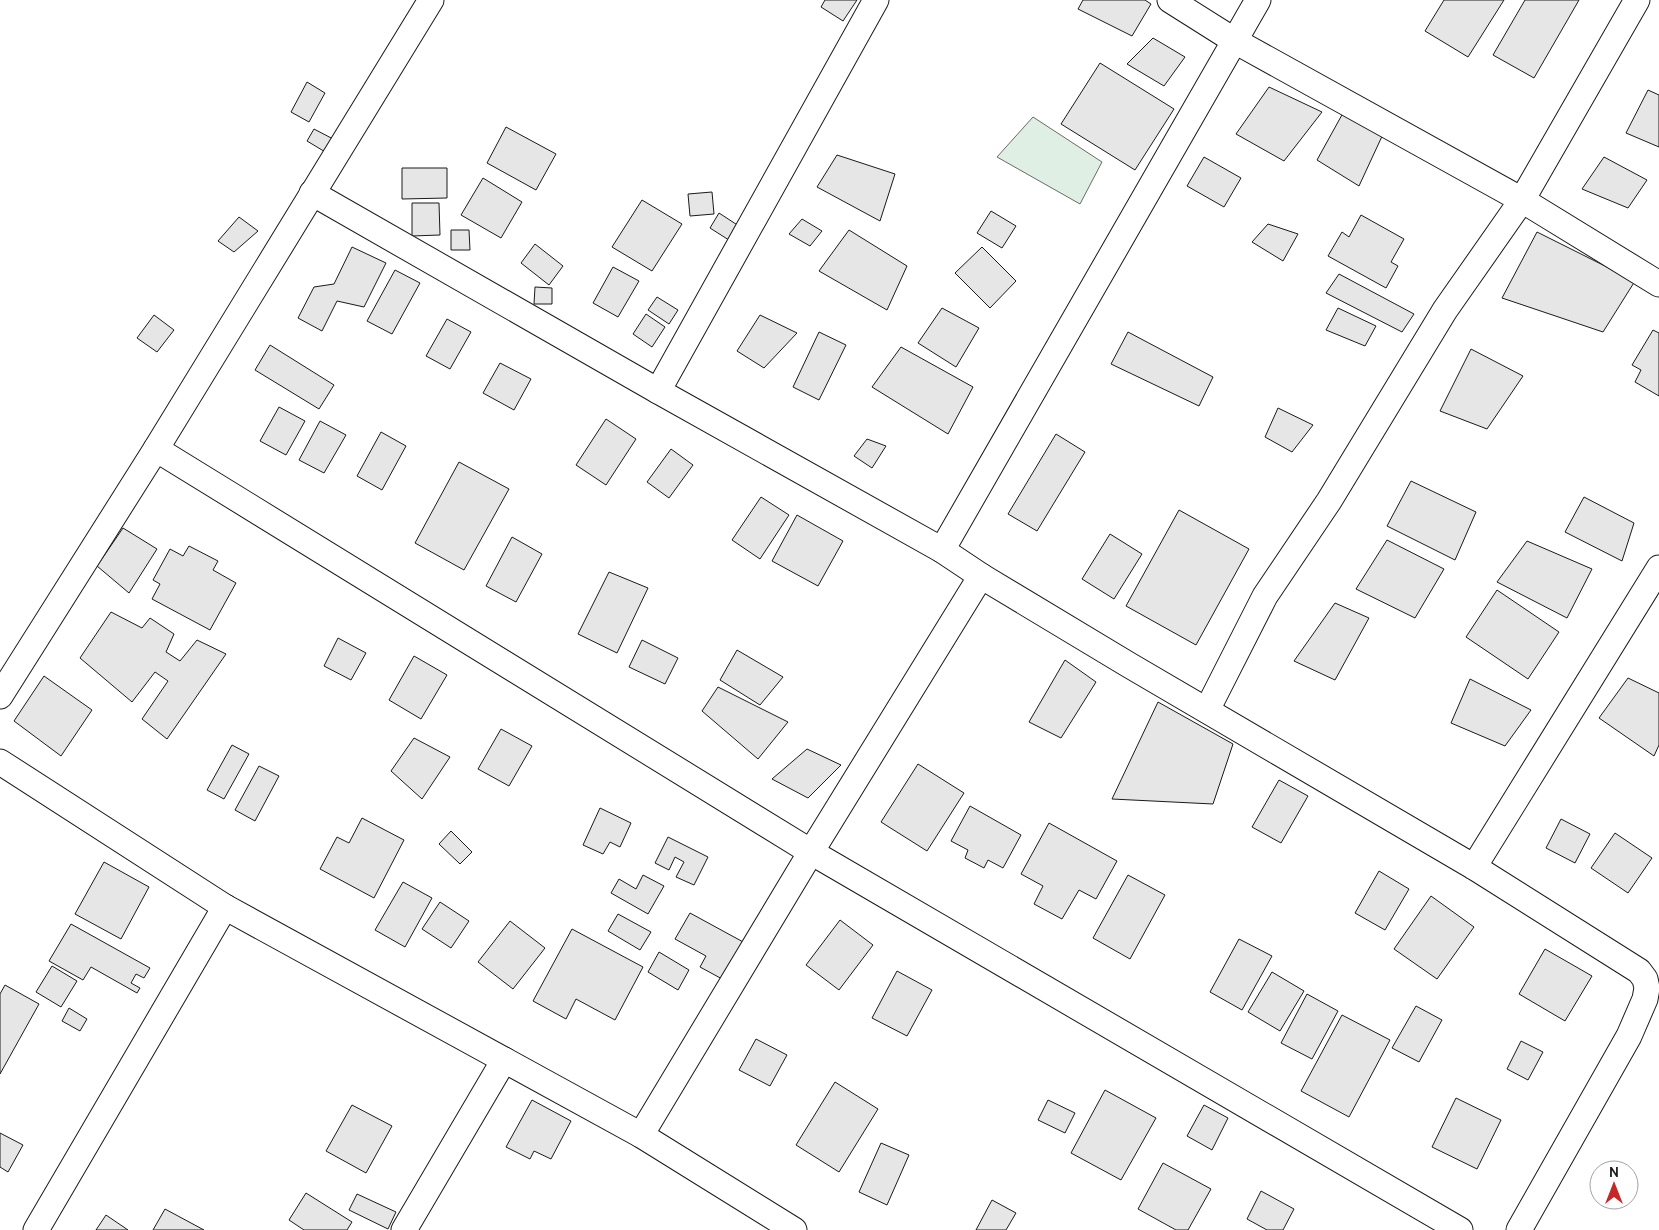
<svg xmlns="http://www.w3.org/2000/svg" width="1659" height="1230" font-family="Cabin,sans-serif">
	<rect width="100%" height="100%" fill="#fff"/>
	<!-- green -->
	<polygon fill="#e0efe3" stroke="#6a6a6a" points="1033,117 1102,162 1080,204 997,157"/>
	<!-- building -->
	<g fill="#e6e6e6" stroke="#1a1a1a">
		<polygon points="825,0 857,0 843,21 821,7"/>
		<polygon points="1083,0 1145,0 1151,4 1132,36 1078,9"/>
		<polygon points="1444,0 1504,0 1468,57 1425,31"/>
		<polygon points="1525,0 1579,0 1534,78 1493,55"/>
		<polygon points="1153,38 1185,57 1164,86 1127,64"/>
		<polygon points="1100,63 1174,109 1135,170 1061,124"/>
		<polygon points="307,82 325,93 309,122 291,112"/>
		<polygon points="1269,87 1322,112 1284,161 1236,134"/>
		<polygon points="1648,90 1659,95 1659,147 1626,133"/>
		<polygon points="1343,113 1384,132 1359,186 1317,160"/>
		<polygon points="506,127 556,154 536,190 487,163"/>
		<polygon points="314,129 335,140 327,153 307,141"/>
		<polygon points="837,155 895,174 880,221 817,187"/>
		<polygon points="1204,157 1241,178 1224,207 1187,186"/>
		<polygon points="1604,157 1647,180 1628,208 1582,189"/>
		<polygon points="402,168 447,168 447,198 402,199"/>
		<polygon points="483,178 522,202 501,238 461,215"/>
		<polygon points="712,192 714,214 690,216 688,194"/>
		<polygon points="642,200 682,224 652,271 612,247"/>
		<polygon points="412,203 439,203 440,235 412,236"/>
		<polygon points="991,211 1016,226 1002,248 977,233"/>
		<polygon points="719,213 742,228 732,242 710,228"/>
		<polygon points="1361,215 1404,239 1391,262 1398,266 1386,288 1328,256 1342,232 1349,237"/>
		<polygon points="239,217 258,231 234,252 218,241"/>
		<polygon points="802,219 822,231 810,246 789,234"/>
		<polygon points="1268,224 1298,234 1283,261 1252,242"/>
		<polygon points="451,230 469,230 470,250 451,250"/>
		<polygon points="849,230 907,266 887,310 819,271"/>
		<polygon points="1537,232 1635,281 1603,332 1502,298"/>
		<polygon points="535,244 563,266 549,285 521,263"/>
		<polygon points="352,247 386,263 364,307 337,301 322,331 298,318 314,287 334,284"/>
		<polygon points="982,247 1016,281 990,308 955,273"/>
		<polygon points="613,267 639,281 618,317 593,303"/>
		<polygon points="395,270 420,283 392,334 367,321"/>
		<polygon points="1339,274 1414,314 1402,332 1326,293"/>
		<polygon points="535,287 552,288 552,304 534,304"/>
		<polygon points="657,297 678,310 669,324 648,310"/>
		<polygon points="942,308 979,328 956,367 918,343"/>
		<polygon points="1338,308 1376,326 1365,346 1326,330"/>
		<polygon points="646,314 665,327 652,347 633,334"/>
		<polygon points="154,315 174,330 157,352 137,338"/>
		<polygon points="760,315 797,333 764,368 737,351"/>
		<polygon points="447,319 471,332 450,369 426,356"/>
		<polygon points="1653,330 1659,333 1659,396 1635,382 1641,370 1632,365"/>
		<polygon points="819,332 846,345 819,400 793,387"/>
		<polygon points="1128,332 1213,377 1199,406 1111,364"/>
		<polygon points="270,345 334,385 319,409 255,370"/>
		<polygon points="901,347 973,387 948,434 872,387"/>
		<polygon points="1471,349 1523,376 1487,429 1440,411"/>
		<polygon points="500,363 531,379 514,410 483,393"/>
		<polygon points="279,407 305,421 286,455 260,441"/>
		<polygon points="1278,408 1313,425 1292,452 1265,437"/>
		<polygon points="606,419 636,439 606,485 576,465"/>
		<polygon points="320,421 346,435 324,473 299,460"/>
		<polygon points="381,432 406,446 382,490 357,476"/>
		<polygon points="1056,434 1085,452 1037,531 1008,514"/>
		<polygon points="867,439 886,446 872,468 854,456"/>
		<polygon points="671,449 693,465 669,498 647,482"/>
		<polygon points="459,462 509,489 464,570 415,543"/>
		<polygon points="1411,481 1476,512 1455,560 1387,526"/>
		<polygon points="761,497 789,515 760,559 732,540"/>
		<polygon points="1584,497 1634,523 1622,561 1565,532"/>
		<polygon points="1179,510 1249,549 1196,645 1126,606"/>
		<polygon points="797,515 843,541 818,586 772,561"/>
		<polygon points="123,528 157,549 129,593 97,566"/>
		<polygon points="1110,534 1142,554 1114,599 1082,579"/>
		<polygon points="512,537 542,554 516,602 486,586"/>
		<polygon points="1387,540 1444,569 1415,618 1356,589"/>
		<polygon points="1527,541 1592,569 1567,618 1497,582"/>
		<polygon points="189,546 218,561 213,570 236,583 210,630 152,599 160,584 153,580 170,549 183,556"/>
		<polygon points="609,572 648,588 617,653 578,634"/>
		<polygon points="1497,590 1559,632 1528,679 1466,637"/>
		<polygon points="1335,603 1369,618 1335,680 1294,661"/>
		<polygon points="111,612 142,628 150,618 174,634 166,652 180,661 197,640 226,654 167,739 142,719 168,681 155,672 132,702 80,658"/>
		<polygon points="338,638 366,653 351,680 324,666"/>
		<polygon points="642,640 678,658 665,684 629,667"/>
		<polygon points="737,650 783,677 760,705 720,680"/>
		<polygon points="414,656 447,675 421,719 389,700"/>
		<polygon points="1065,660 1096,682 1061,738 1029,722"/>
		<polygon points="44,676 92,710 61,756 14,721"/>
		<polygon points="1628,678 1659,693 1659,745 1654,756 1599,718"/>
		<polygon points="1470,679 1531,710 1505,746 1451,723"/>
		<polygon points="718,687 788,722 758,759 702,711"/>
		<polygon points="1158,702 1233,744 1213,804 1112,799"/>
		<polygon points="501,729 532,746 509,786 478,769"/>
		<polygon points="414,738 450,757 422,799 391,771"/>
		<polygon points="232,745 249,754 224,799 207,790"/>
		<polygon points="807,749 841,765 808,798 772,779"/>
		<polygon points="918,764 964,793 927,851 881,822"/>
		<polygon points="259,766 279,776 255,821 235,810"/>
		<polygon points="1279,780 1308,796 1281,843 1252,827"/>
		<polygon points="970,806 1021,835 1003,868 988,860 984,868 965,858 968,850 951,841"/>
		<polygon points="600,808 631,823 620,847 610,842 603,854 583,845"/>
		<polygon points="362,818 404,840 374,898 320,869 337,837 349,843"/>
		<polygon points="1561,819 1590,834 1575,863 1546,848"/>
		<polygon points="1049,823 1117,861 1096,899 1079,890 1062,919 1034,904 1043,886 1021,874"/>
		<polygon points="451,831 472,852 460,864 439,844"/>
		<polygon points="1615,833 1652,858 1628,893 1591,868"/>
		<polygon points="668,837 708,857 694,885 676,877 684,862 675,857 669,870 655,863"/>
		<polygon points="104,862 149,887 121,939 75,914"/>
		<polygon points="1379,871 1409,889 1385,930 1355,913"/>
		<polygon points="643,875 664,886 648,914 611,893 619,879 636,889"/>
		<polygon points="1128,875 1165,895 1130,959 1093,938"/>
		<polygon points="403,882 432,898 405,947 375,930"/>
		<polygon points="1431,896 1474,927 1437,979 1394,949"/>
		<polygon points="440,902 469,921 451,948 422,929"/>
		<polygon points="690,913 745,943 724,980 700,967 706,956 675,939"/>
		<polygon points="618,914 651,932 640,950 608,931"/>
		<polygon points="840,920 873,945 839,990 806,965"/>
		<polygon points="510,921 545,948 513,989 478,962"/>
		<polygon points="71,924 150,968 144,978 136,974 131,983 140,988 137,993 91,967 83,980 49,961"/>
		<polygon points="572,929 643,967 615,1020 576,999 566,1019 533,1001"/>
		<polygon points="1239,939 1272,956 1242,1010 1210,992"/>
		<polygon points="1545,949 1592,976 1565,1021 1519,994"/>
		<polygon points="659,952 689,970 678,990 648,972"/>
		<polygon points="52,966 77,981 61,1007 36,992"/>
		<polygon points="897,971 932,990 907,1036 872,1018"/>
		<polygon points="1272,972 1304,991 1280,1031 1248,1012"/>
		<polygon points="5,985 39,1004 0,1074 0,994"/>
		<polygon points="1307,994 1338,1011 1312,1059 1281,1043"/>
		<polygon points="1416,1006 1442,1020 1419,1062 1392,1048"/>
		<polygon points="69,1008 87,1019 80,1031 62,1021"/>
		<polygon points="1342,1015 1390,1040 1349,1117 1301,1091"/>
		<polygon points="756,1039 787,1055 770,1086 739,1070"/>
		<polygon points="1521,1041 1543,1052 1528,1080 1507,1069"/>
		<polygon points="835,1082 878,1109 839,1172 796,1145"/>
		<polygon points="1105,1090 1156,1118 1121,1180 1071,1153"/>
		<polygon points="1456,1098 1501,1120 1477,1169 1432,1147"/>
		<polygon points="532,1100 571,1121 551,1159 534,1151 530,1159 506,1147"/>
		<polygon points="1048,1100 1075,1113 1065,1133 1038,1120"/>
		<polygon points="352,1105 392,1126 366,1173 326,1151"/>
		<polygon points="1204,1105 1228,1118 1212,1150 1187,1136"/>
		<polygon points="0,1133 23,1145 8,1172 0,1167"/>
		<polygon points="881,1143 909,1155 887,1205 859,1192"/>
		<polygon points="1163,1163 1211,1189 1188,1230 1176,1230 1138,1209"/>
		<polygon points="1261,1191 1294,1209 1283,1230 1267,1230 1247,1219"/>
		<polygon points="306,1193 352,1222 347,1230 304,1230 289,1220"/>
		<polygon points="357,1194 396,1212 388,1229 349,1210"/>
		<polygon points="992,1200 1016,1213 1006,1230 976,1230"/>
		<polygon points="165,1209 204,1230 153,1230"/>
		<polygon points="106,1215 128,1230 96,1230"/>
	</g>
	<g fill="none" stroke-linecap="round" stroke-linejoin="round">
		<!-- minor casing -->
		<g stroke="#1a1a1a" stroke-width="27">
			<g id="minor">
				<polyline points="1170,0 1235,41 1522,200 1659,284"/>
				<polyline points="312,193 658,391 942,550 981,576 1129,665 1474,867 1639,971 1645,979 1647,988 1645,999 1629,1036 1519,1230"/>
				<polyline points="658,391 876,0"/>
				<polyline points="156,449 811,852 1460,1230"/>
				<polyline points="942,550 1258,0"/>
				<polyline points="0,696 156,449 431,0"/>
				<polyline points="1207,710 1265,596 1329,501 1445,310 1522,200 1637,0"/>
				<polyline points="0,762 225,907 641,1135 794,1230"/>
				<polyline points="1474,867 1659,568"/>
				<polyline points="641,1135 811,852 981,576"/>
				<polyline points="36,1230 225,907"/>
				<polyline points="404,1230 504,1060"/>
			</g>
		</g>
		<!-- minor -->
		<use href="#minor" stroke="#fff" stroke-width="25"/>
	</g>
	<!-- north arrow -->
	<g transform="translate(1614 1185)"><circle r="24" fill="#ffffff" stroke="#a3a3a3"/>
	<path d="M0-4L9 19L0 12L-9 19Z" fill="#c62828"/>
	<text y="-8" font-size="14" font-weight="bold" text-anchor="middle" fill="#1a1a1a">N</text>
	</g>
</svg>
